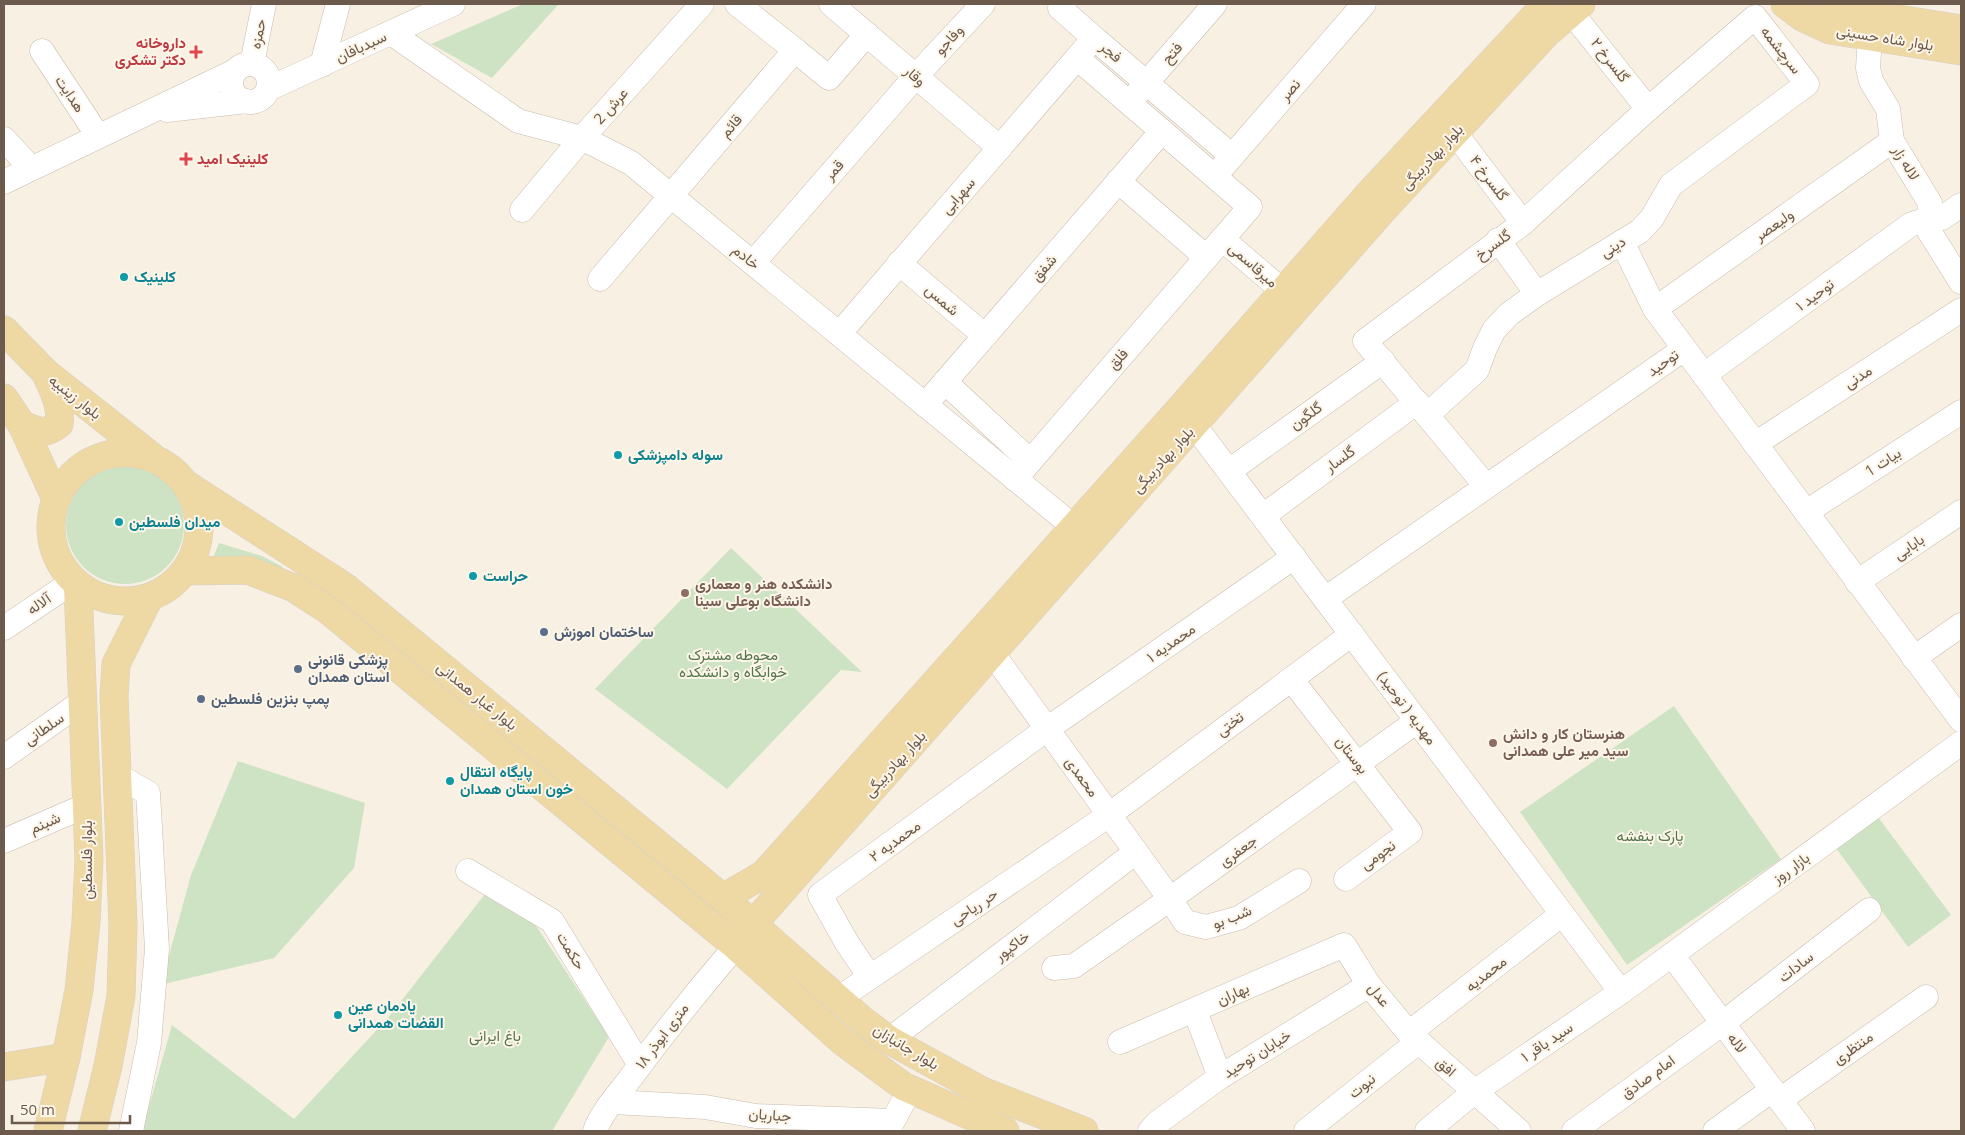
<svg xmlns="http://www.w3.org/2000/svg" width="1965" height="1135" font-family="'Open Sans',Vazirmatn,sans-serif">
	<rect width="100%" height="100%" fill="#f8f1e3"/>
	<!-- green -->
	<g fill="#cee3c4">
		<polygon points="523,4 559,4 492,78 431,44"/>
		<circle cx="125" cy="525" r="59"/>
		<polygon points="219,543 262,556 283,567 279,570 243,558 213,558"/>
		<polygon points="731,548 862,672 841,670 727,789 595,689"/>
		<polygon points="1674,706 1781,859 1627,965 1520,812"/>
		<polygon points="238,761 365,803 354,868 274,958 164,984 167,963 191,875"/>
		<polygon points="1878,817 1951,915 1908,947 1836,848"/>
		<polygon points="489,889 537,927 609,1037 552,1131 142,1131 172,1025 294,1119 387,1019"/>
	</g>
	<g fill="none" stroke-linecap="round" stroke-linejoin="round">
		<!-- minor casing -->
		<g stroke="#c9bcae" stroke-width="25">
			<g id="minor">
				<polyline points="737,4 795,50"/>
				<polyline points="831,4 1000,148"/>
				<polyline points="1064,4 1060,8 1094,38"/>
				<polyline points="1571,12 1648,109"/>
				<polyline points="391,33 518,121 582,138 631,163 1074,527"/>
				<polyline points="1870,37 1868,68 1871,81 1888,109 1892,141 1930,203 1928,225 1929,231 1961,282"/>
				<polyline points="42,51 98,136"/>
				<polyline points="252,64 264,4"/>
				<circle cx="250" cy="83" r="19"/>
				<polyline points="322,65 338,4"/>
				<polyline points="268,89 453,4"/>
				<polyline points="1136,95 1215,4"/>
				<polyline points="167,110 247,101"/>
				<polyline points="1455,133 1523,223"/>
				<polyline points="4,139 31,168"/>
				<polyline points="1221,169 1364,4"/>
				<polyline points="1118,181 1206,257"/>
				<polyline points="4,182 235,71"/>
				<polyline points="522,210 582,138 702,4"/>
				<polyline points="1222,239 1283,291"/>
				<polyline points="1498,240 1537,294"/>
				<polyline points="1622,242 1655,309 1961,720"/>
				<polyline points="753,263 916,76 983,4"/>
				<polyline points="899,263 985,336"/>
				<polyline points="600,279 795,50 829,78 867,34"/>
				<polyline points="1655,309 1892,141"/>
				<polyline points="839,334 1077,58"/>
				<polyline points="1704,375 1910,225 1918,222 1942,218 1961,205"/>
				<polyline points="945,382 1030,461"/>
				<polyline points="925,405 1162,131"/>
				<polyline points="1427,415 1477,370 1485,348 1494,330 1509,314 1537,294 1640,231 1652,218 1671,185 1807,84 1755,17 1648,109 1523,223 1365,341 1486,486"/>
				<polyline points="1194,425 1621,992"/>
				<polyline points="1755,444 1961,310"/>
				<polyline points="1229,471 1383,361"/>
				<polyline points="1015,479 1250,207 1077,58 1094,38 1232,156"/>
				<polyline points="1806,512 1961,412"/>
				<polyline points="1263,516 1417,402"/>
				<polyline points="1857,582 1961,512"/>
				<polyline points="1325,599 1684,349"/>
				<polyline points="4,628 74,581"/>
				<polyline points="993,654 1170,899 1185,922 1206,927 1239,918 1299,881"/>
				<polyline points="1914,658 1961,625"/>
				<polyline points="1291,679 1410,832 1346,879"/>
				<polyline points="4,757 83,701"/>
				<polyline points="117,775 148,793 157,949 149,1043 131,1131"/>
				<polyline points="4,841 87,805"/>
				<polyline points="468,871 552,921 640,1065"/>
				<polyline points="1672,955 1803,1131"/>
				<polyline points="1054,968 1074,966 1170,899 1417,721"/>
				<polyline points="870,977 847,943 820,895 1047,729 1294,557"/>
				<polyline points="838,999 1109,815 1352,634"/>
				<polyline points="1195,1011 1220,1077"/>
				<polyline points="1409,1033 1562,914"/>
				<polyline points="889,1040 1136,852"/>
				<polyline points="1120,1042 1344,945 1369,985 1409,1033 1519,1131"/>
				<polyline points="1780,1100 1926,997"/>
				<polyline points="613,1102 705,1107 756,1116 893,1121 910,1089"/>
				<path d="M595 1131C601 1113 617 1096 629 1080 663 1034 698 990 736 946"/>
				<polyline points="1150,1131 1157,1123 1220,1077 1369,985"/>
				<polyline points="1306,1131 1418,1042"/>
				<polyline points="1427,1131 1474,1092 1621,992 1961,743"/>
				<polyline points="1574,1131 1723,1023 1869,910"/>
				<polyline points="1715,1131 1772,1090"/>
			</g>
		</g>
		<!-- major casing -->
		<g stroke="#d6d1cd" stroke-width="29">
			<g id="major">
				<polyline points="1785,4 1802,17 1830,30 1961,51"/>
				<polyline points="1824,4 1836,9 1961,29"/>
				<polyline points="4,330 46,373 151,456"/>
				<polyline points="4,398 22,425 56,499"/>
				<path d="M22 425C39 431 44 436 59 424 62 405 53 390 46 374"/>
				<circle cx="125" cy="527" r="74"/>
				<polyline points="187,485 345,587 723,898 861,1019 889,1040 982,1091 1084,1131"/>
				<polyline points="186,571 248,570 294,588 328,610 736,946 842,1041 903,1086 1005,1131"/>
				<polyline points="723,898 764,874 1178,411 1367,196 1546,4"/>
				<polyline points="753,924 1383,210 1547,33 1581,4"/>
				<polyline points="4,1067 66,1057"/>
				<polyline points="48,1131 66,1057 79,990 86,922 89,859 78,586"/>
				<polyline points="92,1131 108,1066 121,996 123,925 114,696 116,664 149,598"/>
			</g>
		</g>
		<!-- minor -->
		<use href="#minor" stroke="#fff" stroke-width="24"/>
		<!-- major -->
		<use href="#major" stroke="#eed8a4" stroke-width="28"/>
	</g>
	<!-- markers -->
	<g fill="#e0444e" stroke="#fcf5e8" stroke-width="2">
		<path d="M193.5 44.5h5v5h5v5h-5v5h-5v-5h-5v-5h5z"/>
		<path d="M183.5 151.5h5v5h5v5h-5v5h-5v-5h-5v-5h5z"/>
	</g>
	<g fill="#0f9aa8" stroke="#fcf5e8" stroke-width="2">
		<circle cx="124" cy="277" r="5"/>
		<circle cx="618" cy="455" r="5"/>
		<circle cx="119" cy="522" r="5"/>
		<circle cx="473" cy="576" r="5"/>
		<circle cx="450" cy="781" r="5"/>
		<circle cx="338" cy="1015" r="5"/>
	</g>
	<g fill="#8d6e63" stroke="#fcf5e8" stroke-width="2">
		<circle cx="685" cy="593" r="5"/>
		<circle cx="1493" cy="743" r="5"/>
	</g>
	<g fill="#5c6f8a" stroke="#fcf5e8" stroke-width="2">
		<circle cx="544" cy="632" r="5"/>
		<circle cx="298" cy="669" r="5"/>
		<circle cx="201" cy="699" r="5"/>
	</g>
	<g text-anchor="middle" stroke-width="4" stroke-linejoin="round" paint-order="stroke">
		<!-- street labels -->
		<g font-size="15" fill="#6c5a4d" stroke="#fcf5e8">
			<text transform="translate(258 34) rotate(-79)" y="5">حمزه</text>
			<text transform="translate(1885 38) rotate(9)" y="5">بلوار شاه حسینی</text>
			<text transform="translate(949 40) rotate(-48)" y="5">وفاجو</text>
			<text transform="translate(361 47) rotate(-25)" y="5">سبدبافان</text>
			<text transform="translate(1781 50) rotate(52)" y="5">سرچشمه</text>
			<text transform="translate(1111 52) rotate(41)" y="5">فجر</text>
			<text transform="translate(1172 53) rotate(-49)" y="5">فتح</text>
			<text transform="translate(1610 60) rotate(52)" y="5">گلسرخ ۲</text>
			<text transform="translate(915 76) rotate(41)" y="5">وقار</text>
			<text transform="translate(1290 90) rotate(-49)" y="5">نصر</text>
			<text transform="translate(70 94) rotate(56)" y="5">هدایت</text>
			<text transform="translate(611 106) rotate(-48)" y="5">عرش 2</text>
			<text transform="translate(731 126) rotate(-50)" y="5">قائم</text>
			<text transform="translate(1432 157) rotate(-47)" y="5">بلوار بهادربیگی</text>
			<text transform="translate(1906 163) rotate(59)" y="5">لاله زار</text>
			<text transform="translate(834 170) rotate(-49)" y="5">قمر</text>
			<text transform="translate(1489 178) rotate(53)" y="5">گلسرخ ۴</text>
			<text transform="translate(958 196) rotate(-49)" y="5">سهرابی</text>
			<text transform="translate(1774 225) rotate(-35)" y="5">ولیعصر</text>
			<text transform="translate(1493 245) rotate(-36)" y="5">گلسرخ</text>
			<text transform="translate(1613 247) rotate(-31)" y="5">دینی</text>
			<text transform="translate(746 257) rotate(39)" y="5">خادم</text>
			<text transform="translate(1253 265) rotate(41)" y="5">میرقاسمی</text>
			<text transform="translate(1044 268) rotate(-49)" y="5">شفق</text>
			<text transform="translate(1815 295) rotate(-36)" y="5">توحید ۱</text>
			<text transform="translate(942 300) rotate(41)" y="5">شمس</text>
			<text transform="translate(1118 359) rotate(-49)" y="5">فلق</text>
			<text transform="translate(1663 363) rotate(-35)" y="5">توحید</text>
			<text transform="translate(1858 377) rotate(-33)" y="5">مدنی</text>
			<text transform="translate(75 397) rotate(38)" y="5">بلوار زینبیه</text>
			<text transform="translate(1306 416) rotate(-36)" y="5">گلگون</text>
			<text transform="translate(1340 459) rotate(-36)" y="5">گلسار</text>
			<text transform="translate(1163 460) rotate(-48)" y="5">بلوار بهادربیگی</text>
			<text transform="translate(1883 462) rotate(-33)" y="5">بیات 1</text>
			<text transform="translate(1909 547) rotate(-34)" y="5">بابایی</text>
			<text transform="translate(39 604) rotate(-34)" y="5">آلاله</text>
			<text transform="translate(1171 643) rotate(-35)" y="5">محمدیه ۱</text>
			<text transform="translate(477 696) rotate(39)" y="5">بلوار غبار همدانی</text>
			<text transform="translate(1407 708) rotate(53)" y="5">مهدیه ( توحید)</text>
			<text transform="translate(1230 724) rotate(-37)" y="5">تختی</text>
			<text transform="translate(44 729) rotate(-35)" y="5">سلطانی</text>
			<text transform="translate(1352 755) rotate(52)" y="5">بوستان</text>
			<text transform="translate(895 764) rotate(-48)" y="5">بلوار بهادربیگی</text>
			<text transform="translate(1082 777) rotate(54)" y="5">محمدی</text>
			<text transform="translate(45 823) rotate(-24)" y="5">شبنم</text>
			<text transform="translate(895 841) rotate(-36)" y="5">محمدیه ۲</text>
			<text transform="translate(1238 851) rotate(-36)" y="5">جعفری</text>
			<text transform="translate(1378 855) rotate(-36)" y="5">نجومی</text>
			<text transform="translate(87 860) rotate(-90)" y="5">بلوار فلسطین</text>
			<text transform="translate(1791 868) rotate(-36)" y="5">بازار روز</text>
			<text transform="translate(974 907) rotate(-34)" y="5">حر ریاحی</text>
			<text transform="translate(1232 917) rotate(-22)" y="5">شب بو</text>
			<text transform="translate(1012 946) rotate(-37)" y="5">خاکپور</text>
			<text transform="translate(571 951) rotate(59)" y="5">حکمت</text>
			<text transform="translate(1796 967) rotate(-38)" y="5">سادات</text>
			<text transform="translate(1486 974) rotate(-38)" y="5">محمدیه</text>
			<text transform="translate(1233 994) rotate(-24)" y="5">بهاران</text>
			<text transform="translate(1379 995) rotate(52)" y="5">عدل</text>
			<text transform="translate(662 1036) rotate(-53)" y="5">۱۸ متری ابوذر</text>
			<text transform="translate(1547 1042) rotate(-34)" y="5">سید باقر ۱</text>
			<text transform="translate(1737 1043) rotate(53)" y="5">لاله</text>
			<text transform="translate(906 1047) rotate(31)" y="5">بلوار جانبازان</text>
			<text transform="translate(1853 1048) rotate(-35)" y="5">منتظری</text>
			<text transform="translate(1257 1054) rotate(-32)" y="5">خیابان توحید</text>
			<text transform="translate(1446 1067) rotate(42)" y="5">افق</text>
			<text transform="translate(1648 1077) rotate(-36)" y="5">امام صادق</text>
			<text transform="translate(1362 1086) rotate(-39)" y="5">نبوت</text>
			<text transform="translate(770 1115) rotate(4)" y="5">جباریان</text>
		</g>
		<!-- health labels -->
		<g font-size="15" font-weight="bold" fill="#be3a42" stroke="#fcf5e8" text-anchor="end">
			<text x="186" y="48">داروخانه<tspan x="186" dy="17">دکتر تشکری</tspan></text>
			<text x="197" y="164" text-anchor="start">کلینیک امید</text>
		</g>
		<!-- culture labels -->
		<g font-size="15" font-weight="bold" fill="#0d838f" stroke="#fcf5e8" text-anchor="start">
			<text x="134" y="282">کلینیک</text>
			<text x="628" y="460">سوله دامپزشکی</text>
			<text x="129" y="527">میدان فلسطین</text>
			<text x="483" y="581">حراست</text>
			<text x="460" y="777">پایگاه انتقال<tspan x="460" dy="17">خون استان همدان</tspan></text>
			<text x="348" y="1011">یادمان عین<tspan x="348" dy="17">القضات همدانی</tspan></text>
		</g>
		<!-- education labels -->
		<g font-size="15" font-weight="bold" fill="#785e54" stroke="#fcf5e8" text-anchor="start">
			<text x="695" y="589">دانشکده هنر و معماری<tspan x="695" dy="17">دانشگاه بوعلی سینا</tspan></text>
			<text x="1503" y="739">هنرستان کار و دانش<tspan x="1503" dy="17">سید میر علی همدانی</tspan></text>
		</g>
		<!-- service labels -->
		<g font-size="15" font-weight="bold" fill="#4e5e75" stroke="#fcf5e8" text-anchor="start">
			<text x="554" y="637">ساختمان اموزش</text>
			<text x="308" y="665">پزشکی قانونی<tspan x="308" dy="17">استان همدان</tspan></text>
			<text x="211" y="704">پمپ بنزین فلسطین</text>
		</g>
		<!-- park labels -->
		<g font-size="15" fill="#54764a" stroke="#fcf5e8">
			<text x="733" y="660">محوطه مشترک<tspan x="733" dy="17">خوابگاه و دانشکده</tspan></text>
			<text x="1650" y="841">پارک بنفشه</text>
			<text x="495" y="1041">باغ ایرانی</text>
		</g>
	</g>
	<!-- border -->
	<rect width="1965" height="1135" fill="none" stroke="#6c5a4d" stroke-width="10"/>
	<!-- scale -->
	<path d="M12 1115v8h118v-8" fill="none" stroke="#6c5a4d" stroke-width="2.5"/>
	<text x="20" y="1115" font-size="15" fill="#6c5a4d" stroke="#fcf5e8" stroke-width="4" paint-order="stroke">50 m</text>
</svg>
